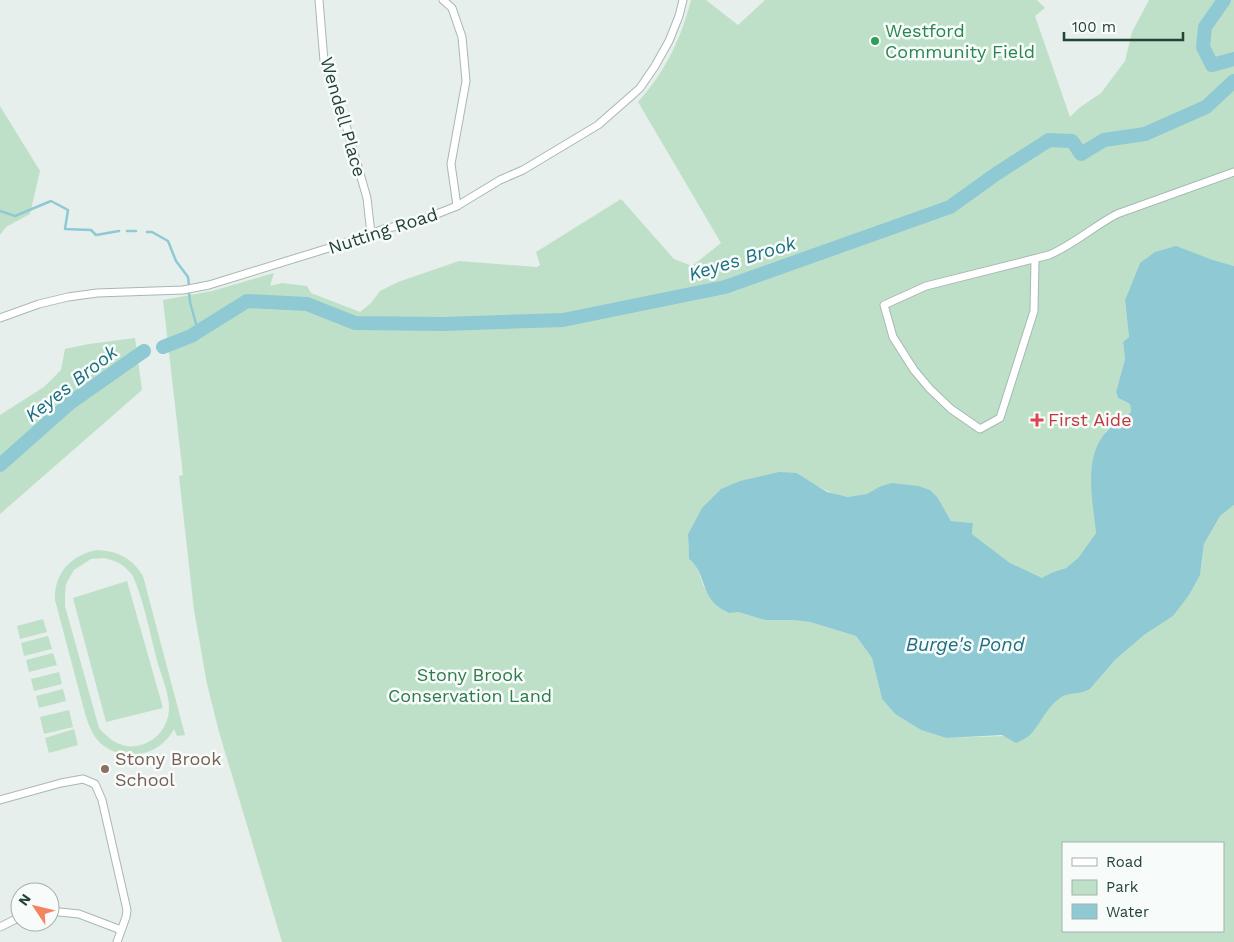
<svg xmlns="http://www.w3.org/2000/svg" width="1234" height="942" font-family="'Work Sans',sans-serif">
	<rect width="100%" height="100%" fill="#e6efeb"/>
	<!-- green -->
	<g fill="#bfe0c8" fill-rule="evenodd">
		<path d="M691 0H706L738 25 765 0H1037L1045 8 1035 16 1070 117 1079 108 1101 93 1125 61 1132 32 1149 0H1234V266L1210 259 1140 263 1125 300 1129 337 1123 342 1125 359 1116 392 1118 398 1130 404 1131 412 1106 431 1091 471 1096 533 1078 558 1066 568 1053 572 1042 579 1010 563 972 534 973 523 951 521 938 498 881 486C877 489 872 493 867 494 840 504 818 486 797 473L702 508 688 534 689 559 695 563 704 587 738 612 765 620H793L810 622 856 636 872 658 882 699 895 714 921 730 946 738 1030 735C1040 721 1050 701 1067 694 1075 691 1082 694 1090 689L1115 660 1144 635 1173 616 1200 575 1204 544 1220 516 1234 505V942H282L219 732 207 684 194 610 179 476 183 475 163 300 212 291 274 273 270 286 282 283 307 286 311 293 360 312 371 303 380 291 398 282 459 261 537 267 540 265 536 252 621 199 674 259 692 266 721 243 638 102C665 72 681 39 691 0ZM1063 843H1223V931H1063Z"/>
		<polygon points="0,106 40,171 30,214 6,227 0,235"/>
		<polygon points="135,338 142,390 0,514 0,415 44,387 61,370 65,349 89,344"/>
		<path d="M97 550C118 551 132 558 143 576L185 735 177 736 174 729C161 754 128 763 104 746 94 739 90 728 86 717L55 600C54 573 71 555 97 550ZM104 558C117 561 125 565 133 576 145 604 150 635 158 664 162 677 168 692 169 705 170 723 159 740 141 745 124 750 110 741 99 728L65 606V594L66 584 74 570 91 559Z"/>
		<polygon points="127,581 163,708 106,722 73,598"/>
		<polygon points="43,619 47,632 20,639 17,626"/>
		<polygon points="48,636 52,649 24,656 21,643"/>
		<polygon points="53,653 57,665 29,672 26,660"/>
		<polygon points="59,672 62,684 34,691 31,679"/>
		<polygon points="63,689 66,701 39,708 36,696"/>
		<polygon points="69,710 73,727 44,734 40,717"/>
		<polygon points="74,729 78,745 49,753 45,738"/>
	</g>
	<!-- water -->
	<path fill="#8ec9d4" d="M1176 246 1210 259 1234 266V505L1220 516 1204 544 1200 575 1189 595 1173 616 1144 635 1115 660 1090 689C1081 695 1070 691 1060 698 1046 708 1041 723 1030 735 1026 738 1021 741 1016 743L1002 735 946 738 921 730 895 714 882 699 872 658 856 636 810 622 793 620H765L738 612 729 613C725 611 719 608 715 604 702 591 703 569 689 559L688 534 702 508 721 489 740 481 779 472 797 473 827 492 848 497 867 494 881 486 892 483 918 486 930 490 938 498 951 521 973 523 972 534 1010 563 1042 578 1053 572 1066 568 1078 558 1096 533C1093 500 1082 458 1107 431 1113 424 1124 418 1131 412L1130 404 1118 398 1116 392 1125 359 1123 342 1129 337 1125 300 1140 263 1155 252Z"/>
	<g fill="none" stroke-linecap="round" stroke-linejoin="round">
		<!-- stream -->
		<g stroke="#8ec9d4" stroke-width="2.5">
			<polyline points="0,211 15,216 51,201 68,210 65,229 91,230 96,235 119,231"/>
			<polyline points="127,231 136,231"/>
			<polyline points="147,232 152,232 168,241 176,261 188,277 189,285"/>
			<polyline points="189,293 190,302 198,331"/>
		</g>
		<!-- river -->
		<g stroke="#8ec9d4" stroke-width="14">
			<polyline points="1224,0 1205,27 1203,47 1212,65 1234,59"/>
			<polyline points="163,347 191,336 247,301 307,304 355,323 443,324 563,320 725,287 950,207 996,174 1049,140 1072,141 1081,154 1104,140 1145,134 1206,107 1234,81"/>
			<polyline points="0,465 70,403 144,351"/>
		</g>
		<!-- street casing -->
		<g stroke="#a8b8b2" stroke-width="9">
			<g id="street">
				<polyline points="319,0 324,61 345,122 367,198 371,234"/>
				<polyline points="443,0 452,8 462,37 466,81 451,164 457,206"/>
				<path d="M1035 259 1034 311 1000 418 980 429 951 409 930 389 914 370 893 337 884 305 926 286 1049 255C1073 245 1094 226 1117 214L1234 172"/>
				<polyline points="0,318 39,304 68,297 97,293 183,290 209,285 332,247 384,229 419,221 457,206 500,180 523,170 598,125 630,97 640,88 655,66 669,41 679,16 683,0"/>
				<polyline points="0,800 61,783 83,779 95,784 102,800 127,910 126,917 117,942"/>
				<polyline points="50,911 79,914 121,930"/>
				<polyline points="0,927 20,917"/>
			</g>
		</g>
		<!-- street -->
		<use href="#street" stroke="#fff" stroke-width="7"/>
	</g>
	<!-- markers -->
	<circle fill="#2e9e5b" stroke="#f7fbf9" stroke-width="2" cx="875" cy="41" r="5"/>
	<path fill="#e0444e" stroke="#f7fbf9" stroke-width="2" d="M1034.5 412.5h5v5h5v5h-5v5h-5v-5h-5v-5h5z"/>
	<circle fill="#8d6e63" stroke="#f7fbf9" stroke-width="2" cx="105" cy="769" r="5"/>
	<g text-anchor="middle" stroke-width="5" stroke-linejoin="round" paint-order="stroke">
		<!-- leisure labels -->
		<g font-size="18" fill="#27864d" stroke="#f7fbf9" text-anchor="start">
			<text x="885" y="37">Westford<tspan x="885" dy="21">Community Field</tspan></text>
		</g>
		<!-- street labels -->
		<g font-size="18" fill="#24423a" stroke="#f7fbf9">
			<text transform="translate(343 117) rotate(74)" y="6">Wendell Place</text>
			<text transform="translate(383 231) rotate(-18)" y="6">Nutting Road</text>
		</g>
		<!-- health labels -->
		<g font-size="18" fill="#be3a42" stroke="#f7fbf9" text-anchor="start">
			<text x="1048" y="426">First Aide</text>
		</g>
		<!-- park labels -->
		<g font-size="18" fill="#2d7a4b" stroke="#f7fbf9">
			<text x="470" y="681">Stony Brook<tspan x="470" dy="21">Conservation Land</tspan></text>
		</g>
		<!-- education labels -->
		<g font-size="18" fill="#785e54" stroke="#f7fbf9" text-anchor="start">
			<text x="115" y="765">Stony Brook<tspan x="115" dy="21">School</tspan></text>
		</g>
		<!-- water labels -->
		<g font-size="19" font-style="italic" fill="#1c6f80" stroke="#f7fbf9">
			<text transform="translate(742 258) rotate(-17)" y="7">Keyes Brook</text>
			<text transform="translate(71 383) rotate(-38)" y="7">Keyes Brook</text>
			<text x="965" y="651">Burge's Pond</text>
		</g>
	</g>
	<!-- legend -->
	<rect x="1062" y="842" width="162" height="90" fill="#f7fbf9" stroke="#a3b1ad"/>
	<rect x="1072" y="858" width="25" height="8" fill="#ffffff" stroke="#a3b1ad"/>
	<text x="1106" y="867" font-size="15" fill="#24423a">Road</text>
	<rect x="1072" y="880" width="25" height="15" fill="#bfe0c8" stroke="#a3b1ad"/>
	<text x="1106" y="892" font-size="15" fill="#24423a">Park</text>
	<rect x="1072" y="904" width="25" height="15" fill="#8ec9d4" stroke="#a3b1ad"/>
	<text x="1106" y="917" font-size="15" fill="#24423a">Water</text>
	<!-- north arrow -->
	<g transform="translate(35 907) rotate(305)"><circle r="24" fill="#f7fbf9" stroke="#a3b1ad"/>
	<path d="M0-4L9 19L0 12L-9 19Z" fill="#f4845f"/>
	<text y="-8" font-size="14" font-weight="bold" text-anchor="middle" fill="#24423a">N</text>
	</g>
	<!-- scale -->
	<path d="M1064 32v8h119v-8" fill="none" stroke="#24423a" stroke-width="2.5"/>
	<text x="1072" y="32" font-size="15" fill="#24423a" stroke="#f7fbf9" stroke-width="4" paint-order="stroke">100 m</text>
</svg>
